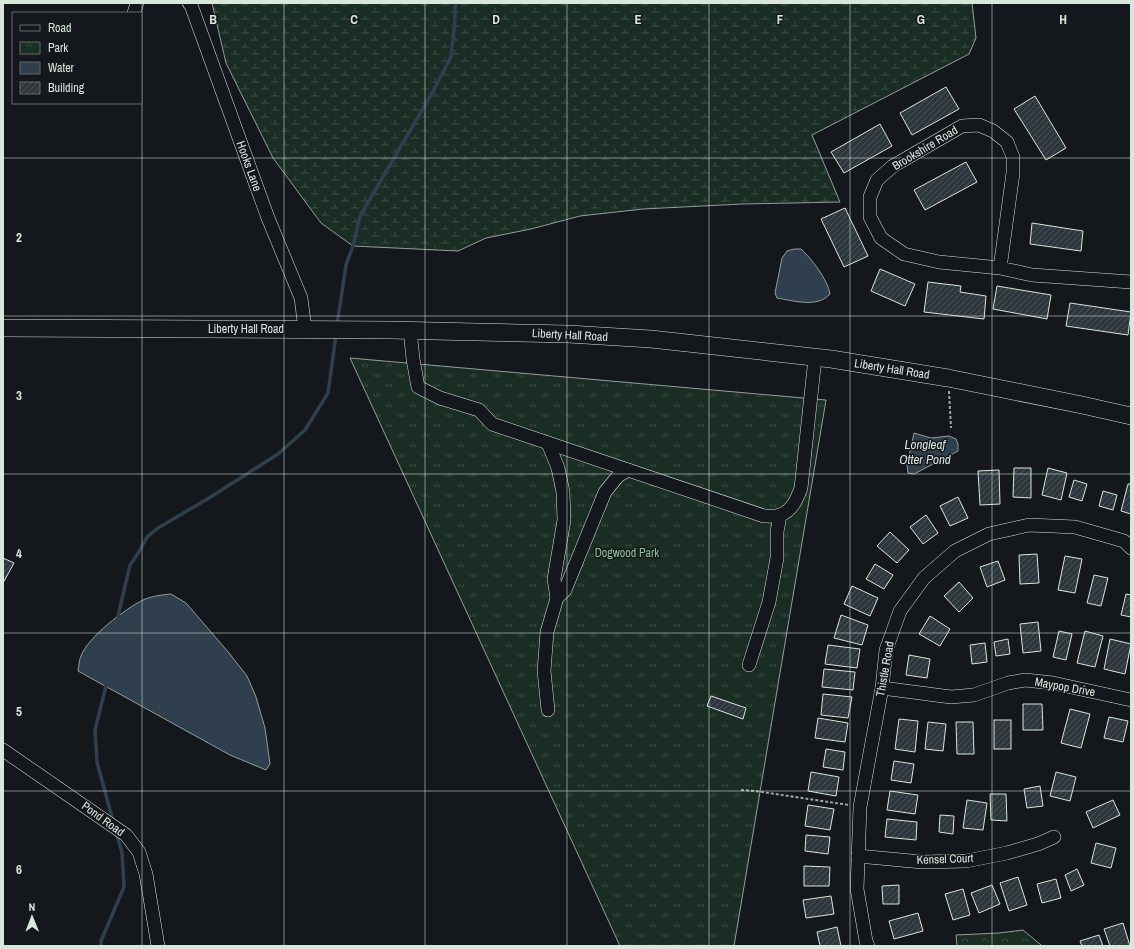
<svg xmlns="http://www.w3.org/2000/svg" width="1134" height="949" font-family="'Archivo Narrow',sans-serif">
	<defs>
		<pattern id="forest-crowns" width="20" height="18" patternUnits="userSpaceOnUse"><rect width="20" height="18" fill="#1a2d24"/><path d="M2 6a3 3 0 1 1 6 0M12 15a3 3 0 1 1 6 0" fill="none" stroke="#3b4b43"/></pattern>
		<pattern id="wetland-marsh" width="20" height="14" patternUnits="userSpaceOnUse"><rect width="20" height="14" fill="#1a2d24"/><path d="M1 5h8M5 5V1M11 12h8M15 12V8" fill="none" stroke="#3b4b43"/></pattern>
		<pattern id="park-tufts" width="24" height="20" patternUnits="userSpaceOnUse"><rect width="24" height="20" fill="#1a2d24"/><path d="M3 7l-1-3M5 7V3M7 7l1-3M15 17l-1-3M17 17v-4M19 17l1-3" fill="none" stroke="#3b4b43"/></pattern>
		<pattern id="building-hatch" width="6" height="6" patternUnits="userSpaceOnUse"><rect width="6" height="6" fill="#2c363c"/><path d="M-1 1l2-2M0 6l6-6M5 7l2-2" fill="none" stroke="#4a5358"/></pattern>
	</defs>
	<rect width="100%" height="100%" fill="#14181c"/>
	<!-- forest -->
	<polygon fill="url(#forest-crowns)" stroke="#939e99" points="1023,930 1041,945 1040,946 957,946 956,935 999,933"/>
	<!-- wetland -->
	<polygon fill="url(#wetland-marsh)" stroke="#939e99" points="212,3 972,3 976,38 969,54 812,135 840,202 742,204 643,209 580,216 531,229 486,238 458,251 353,246 321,223 273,158 226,63"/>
	<!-- park -->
	<polygon fill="url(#park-tufts)" stroke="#939e99" points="350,358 826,400 734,946 620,946"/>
	<!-- water -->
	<g fill="#2f3f4d" stroke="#939e99">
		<path d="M794 249H801C811 258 828 280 830 294 818 308 794 301 777 298L775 293 782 258 787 251Z"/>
		<polygon points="914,433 931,438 949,436 956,439 958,444 958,451 914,474 908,473 907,465"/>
		<path d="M171 594 186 603 229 653 247 676 256 697 265 728 270 764 266 770 230 755 78 671C79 666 79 660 81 656 88 637 125 609 143 600 152 596 161 595 171 594Z"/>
	</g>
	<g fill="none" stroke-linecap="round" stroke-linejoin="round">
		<!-- stream -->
		<g stroke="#2f3f4d" stroke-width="3.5">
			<polyline points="337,325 346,265 353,246 360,216 431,95 451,57 455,20 455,6 456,3"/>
			<polyline points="118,616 130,565 137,555 147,537 158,528 209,498 278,454 305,430 328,393 336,335"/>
			<polyline points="106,686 95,730 97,762 113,821"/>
			<polyline points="101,946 101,941 124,887 122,853 116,832"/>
		</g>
	</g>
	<!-- building -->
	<g fill="url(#building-hatch)" stroke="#d8e6dc">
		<polygon points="946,87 959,109 912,135 900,113"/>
		<polygon points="1035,96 1066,148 1046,160 1014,109"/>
		<polygon points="880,124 892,146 844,173 831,152"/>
		<polygon points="966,162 977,182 925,210 914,190"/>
		<polygon points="845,208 868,256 844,267 821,219"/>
		<polygon points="1032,223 1083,231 1081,251 1030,244"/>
		<polygon points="880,269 915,284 905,306 871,291"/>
		<polygon points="928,282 961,286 960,292 986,296 984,319 924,312"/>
		<polygon points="997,286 1051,295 1047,319 993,309"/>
		<polygon points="1070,303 1131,312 1128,335 1066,326"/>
		<polygon points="1014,468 1031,468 1031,498 1013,497"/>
		<polygon points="1048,468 1067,473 1061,500 1042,495"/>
		<polygon points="999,470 1000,504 980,505 978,471"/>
		<polygon points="1074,480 1087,484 1082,501 1069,497"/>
		<polygon points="1128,484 1131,484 1131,514 1121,511"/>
		<polygon points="1103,491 1117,495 1113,510 1099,506"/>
		<polygon points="958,497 968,518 950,526 940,506"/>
		<polygon points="926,515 938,533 923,544 910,527"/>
		<polygon points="890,532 909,550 897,563 877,546"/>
		<polygon points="1037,554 1039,583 1020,584 1019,555"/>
		<polygon points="1065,556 1082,559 1075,593 1058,590"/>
		<polygon points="3,558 14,563 3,583"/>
		<polygon points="998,561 1005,580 987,587 980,567"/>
		<polygon points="875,564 893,575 884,589 866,579"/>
		<polygon points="1094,575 1108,578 1101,606 1087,603"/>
		<polygon points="959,582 973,598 959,612 944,596"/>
		<polygon points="852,586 878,598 870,616 844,604"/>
		<polygon points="1126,594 1131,595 1131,617 1121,615"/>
		<polygon points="841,615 868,625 862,645 834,638"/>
		<polygon points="930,616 950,629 940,646 919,634"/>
		<polygon points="1038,622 1041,651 1023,653 1020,624"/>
		<polygon points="1059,631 1072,634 1066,660 1053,657"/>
		<polygon points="1085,631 1103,636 1095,667 1077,663"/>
		<polygon points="1008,639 1010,654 996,656 994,642"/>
		<polygon points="1110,639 1131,644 1125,674 1104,669"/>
		<polygon points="985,643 987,662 972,664 970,645"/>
		<polygon points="828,645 860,649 857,668 825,664"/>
		<polygon points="909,655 930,659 927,678 906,675"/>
		<polygon points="824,669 855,672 853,690 822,687"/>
		<polygon points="823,694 852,697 848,718 821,715"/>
		<polygon points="711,696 746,708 743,719 707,706"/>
		<polygon points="1023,704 1042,704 1043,730 1023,730"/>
		<polygon points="1070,709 1090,714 1081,748 1061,743"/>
		<polygon points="1109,717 1128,721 1123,742 1104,738"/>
		<polygon points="818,718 848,723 845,742 815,738"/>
		<polygon points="899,719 918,721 915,752 895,749"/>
		<rect x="994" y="720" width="17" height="29"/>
		<polygon points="928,722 946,724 943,751 925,749"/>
		<polygon points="956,722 973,722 974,754 957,754"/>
		<polygon points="826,749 845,752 843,770 823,767"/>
		<polygon points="894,761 914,764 911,783 891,780"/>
		<polygon points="811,772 839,777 836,796 808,791"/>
		<polygon points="1056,772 1076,777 1070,801 1050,796"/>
		<polygon points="1040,786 1043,806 1027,808 1024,789"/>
		<polygon points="890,791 918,795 915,814 887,810"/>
		<polygon points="990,794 1006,794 1007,821 991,820"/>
		<polygon points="967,800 987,803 983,830 963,828"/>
		<polygon points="1113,800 1120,815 1093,828 1086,812"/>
		<polygon points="808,805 834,809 830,830 805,826"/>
		<polygon points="940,815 954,816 953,834 939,832"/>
		<polygon points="887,819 917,822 916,840 885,837"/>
		<polygon points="806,835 830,837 828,854 805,851"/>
		<polygon points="1096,843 1116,848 1111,868 1091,863"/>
		<polygon points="804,866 830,867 829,886 804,886"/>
		<polygon points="1077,869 1084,885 1071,891 1065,875"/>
		<polygon points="1018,877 1027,905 1009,911 1000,883"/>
		<polygon points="1056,879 1061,898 1042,903 1037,884"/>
		<polygon points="899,885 899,904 883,904 882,886"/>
		<polygon points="992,885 1000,904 979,913 971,893"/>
		<polygon points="963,889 970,915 953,920 945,894"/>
		<polygon points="831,896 834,914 806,918 803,900"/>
		<polygon points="918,913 923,931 894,939 889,921"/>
		<polygon points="1123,923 1130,946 1110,946 1104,929"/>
		<polygon points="837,927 841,946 820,946 817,932"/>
		<polygon points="1099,935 1103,946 1082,946 1080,941"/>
	</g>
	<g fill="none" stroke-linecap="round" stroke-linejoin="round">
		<!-- minor casing -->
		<g stroke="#d8e6dc" stroke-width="14">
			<g id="minor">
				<polyline points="189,3 191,5 268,218 301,298 305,329"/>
				<polyline points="134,13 137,3"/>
				<polyline points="1000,268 1013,173 1013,157 1007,142 993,131 979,125 962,126 893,166 877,180 870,197 870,217 881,238 904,254 939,262 1000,268 1032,275 1131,282"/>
				<path d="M410 330 413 359 418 387 440 398 479 410 492 424 764 516C769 516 775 517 780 515 792 511 797 499 801 488L815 358"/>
				<polyline points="548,443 558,468 563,492 564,520 554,579 557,598"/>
				<polyline points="749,665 769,602 777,558 777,532 780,515"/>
				<polyline points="882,688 951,697 974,695 1008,683 1025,680 1053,683 1131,700"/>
				<polyline points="548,710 544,671 547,632 557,598 565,590 605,492 618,476 628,470"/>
				<polyline points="3,750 126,835 139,852 146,874 158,946"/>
				<polyline points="858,856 922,862 966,861 1007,853 1038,844 1054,837"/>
				<polyline points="868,946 866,941 857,889 860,807 882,688 886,650 900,611 924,578 955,551 989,534 1029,525 1075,527 1124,541 1131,548"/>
			</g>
		</g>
		<!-- major casing -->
		<g stroke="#d8e6dc" stroke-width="18">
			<polyline id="major" points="3,328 390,330 568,334 651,339 831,359 948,378 1082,405 1131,416"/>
		</g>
		<!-- path -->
		<g stroke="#9da8a2" stroke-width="2" stroke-dasharray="3 2" stroke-linecap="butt">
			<polyline points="949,391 951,428"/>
			<polyline points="741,790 755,791 849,805"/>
		</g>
		<!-- minor -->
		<use href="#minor" stroke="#14181c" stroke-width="13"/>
		<!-- major -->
		<use href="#major" stroke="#14181c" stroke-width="17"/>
	</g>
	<!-- grid -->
	<path fill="none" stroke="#d8e6dc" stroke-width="1" stroke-opacity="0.55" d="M142 3V946M284 3V946M425 3V946M567 3V946M709 3V946M850 3V946M992 3V946M3 158H1131M3 316H1131M3 474H1131M3 633H1131M3 791H1131"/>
	<g text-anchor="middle" stroke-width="3" stroke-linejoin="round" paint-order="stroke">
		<!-- street labels -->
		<g font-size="12" fill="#d8e6dc" stroke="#14181c">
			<text transform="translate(925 148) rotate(-31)" y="4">Brookshire Road</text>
			<text transform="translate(249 166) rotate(70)" y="4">Hooks Lane</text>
			<text x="246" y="333">Liberty Hall Road</text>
			<text transform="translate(570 335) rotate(3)" y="4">Liberty Hall Road</text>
			<text transform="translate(892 369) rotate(9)" y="4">Liberty Hall Road</text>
			<text transform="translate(885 669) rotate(-80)" y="4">Thistle Road</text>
			<text transform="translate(1065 687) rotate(10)" y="4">Maypop Drive</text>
			<text transform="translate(103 819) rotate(36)" y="4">Pond Road</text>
			<text transform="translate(945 859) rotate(-2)" y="4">Kensel Court</text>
		</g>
		<!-- park labels -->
		<g font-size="12" fill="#8ac095" stroke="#14181c">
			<text x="627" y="557">Dogwood Park</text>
		</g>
		<!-- water labels -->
		<g font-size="13" font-style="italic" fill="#d8e6dc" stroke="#14181c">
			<text x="925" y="449">Longleaf<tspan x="925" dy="15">Otter Pond</tspan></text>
		</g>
	</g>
	<g font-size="13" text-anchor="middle" font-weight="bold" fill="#d8e6dc" stroke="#14181c" stroke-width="3" stroke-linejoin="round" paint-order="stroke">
		<text x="213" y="24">B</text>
		<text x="354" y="24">C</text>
		<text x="496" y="24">D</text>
		<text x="638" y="24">E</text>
		<text x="780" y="24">F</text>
		<text x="921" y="24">G</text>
		<text x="1063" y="24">H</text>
		<text x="19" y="242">2</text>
		<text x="19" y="400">3</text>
		<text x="19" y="558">4</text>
		<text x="19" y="716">5</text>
		<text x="19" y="874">6</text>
	</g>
	<!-- border -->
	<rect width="1134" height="949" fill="none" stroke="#d8e6dc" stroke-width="8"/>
	<!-- legend -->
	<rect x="12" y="12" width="130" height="92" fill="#14181c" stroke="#626a69"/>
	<rect x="20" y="25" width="20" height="6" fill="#14181c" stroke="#626a69"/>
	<text x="48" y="32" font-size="12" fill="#d8e6dc">Road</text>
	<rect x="20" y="42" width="20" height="12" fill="url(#park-tufts)" stroke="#626a69"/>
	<text x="48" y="52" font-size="12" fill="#d8e6dc">Park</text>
	<rect x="20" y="62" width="20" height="12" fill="#2f3f4d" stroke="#626a69"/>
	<text x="48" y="72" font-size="12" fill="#d8e6dc">Water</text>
	<rect x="20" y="82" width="20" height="12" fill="url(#building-hatch)" stroke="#626a69"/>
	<text x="48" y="92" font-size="12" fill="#d8e6dc">Building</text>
	<!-- north arrow -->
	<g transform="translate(32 917) rotate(359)" stroke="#14181c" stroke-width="3" paint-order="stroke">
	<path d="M0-3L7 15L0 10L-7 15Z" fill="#d8e6dc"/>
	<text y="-6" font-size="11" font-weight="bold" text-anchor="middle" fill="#d8e6dc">N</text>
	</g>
</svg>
